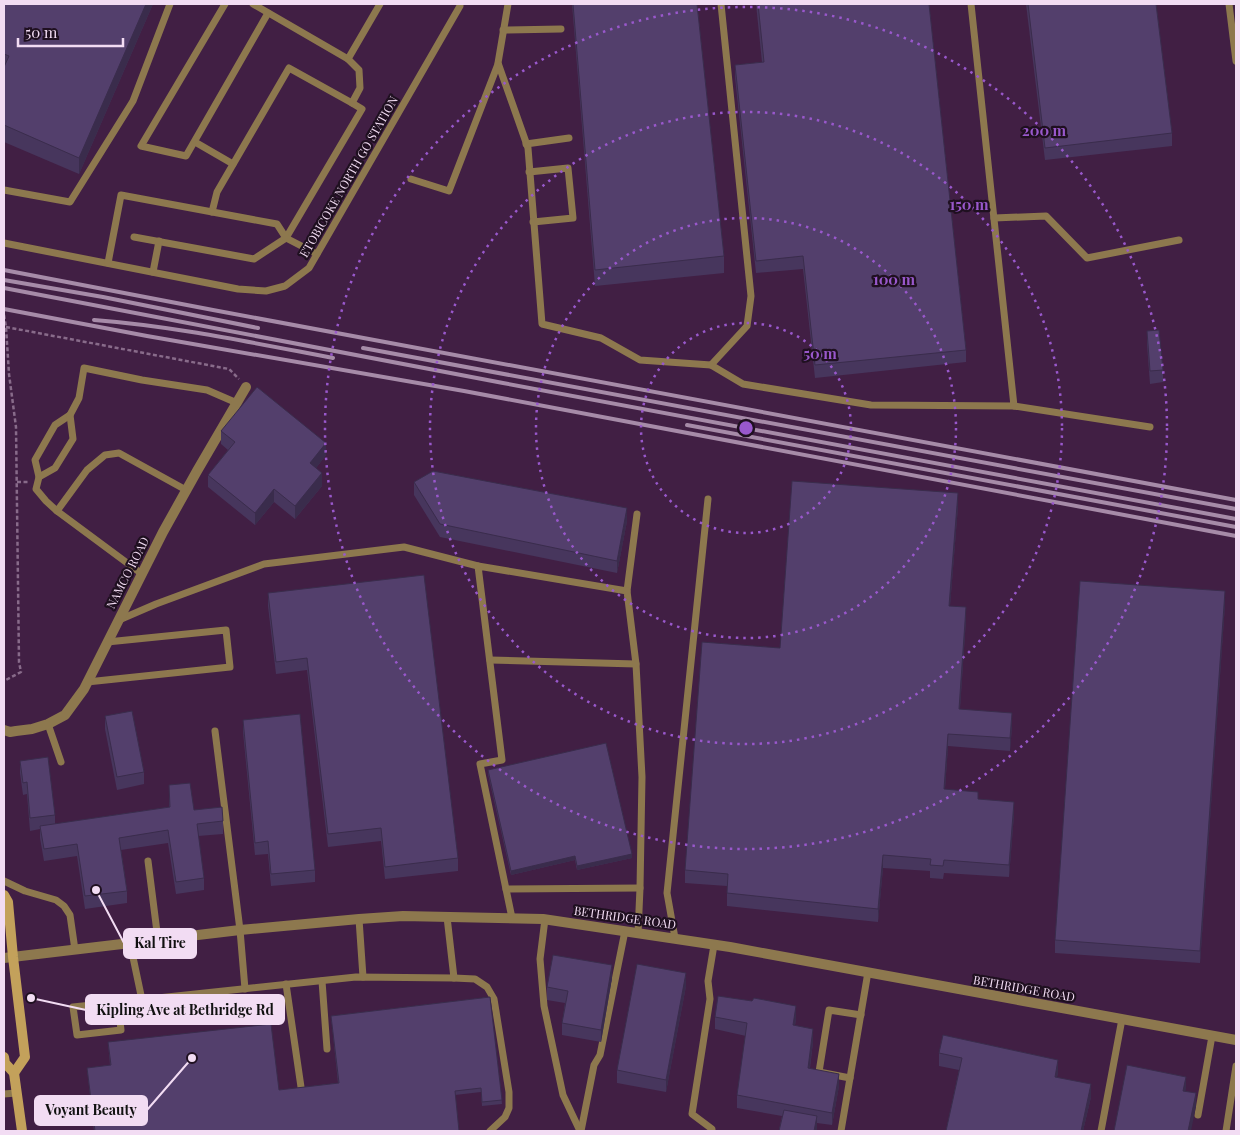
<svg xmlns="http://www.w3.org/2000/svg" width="1240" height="1135" font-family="'Playfair Display',serif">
	<rect width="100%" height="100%" fill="#411f44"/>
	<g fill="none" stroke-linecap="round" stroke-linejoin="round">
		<!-- path -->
		<g stroke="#886b8a" stroke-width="2.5" stroke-dasharray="4 2.5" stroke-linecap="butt">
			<polyline points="4,315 6,327 9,374 16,427 19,662 21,672 4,681"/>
			<polyline points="6,327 229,369 239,379"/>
			<polyline points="17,482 29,482"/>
		</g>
		<!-- service -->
		<g stroke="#8d784e" stroke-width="7">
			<polyline points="225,4 141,146 186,156 268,13"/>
			<polyline points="253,4 348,59"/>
			<polyline points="508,4 498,63 528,148 542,324 601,338 640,360 711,365 747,326 751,296 721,4"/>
			<polyline points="1229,4 1236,61"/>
			<polyline points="503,30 561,29"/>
			<polyline points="195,142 233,164"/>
			<polyline points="526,144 569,138"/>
			<polyline points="529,172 568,168 573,218 533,222"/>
			<polyline points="411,179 449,191 498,64"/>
			<polyline points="4,190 70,202 133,101 170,4"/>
			<polyline points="212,212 217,192 289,68 352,103"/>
			<polyline points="994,218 1046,216 1087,258 1179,240"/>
			<polyline points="134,237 254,259 286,238 362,109 352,103 360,88 359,70 348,59 380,4"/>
			<polyline points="4,243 238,289 266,291 285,286 309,268 460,6 460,4"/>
			<polyline points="108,263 121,195 277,224 286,238 317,254"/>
			<polyline points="153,272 159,241"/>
			<polyline points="711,365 743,384 871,405 1014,406 971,4"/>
			<polyline points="1014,406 1150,427"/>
			<polyline points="39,477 35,460 55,425 70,415"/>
			<polyline points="57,511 87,470 105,455 119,453 186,490"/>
			<polyline points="142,574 57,511 46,501 36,489 39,477 55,468 73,439 70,415 79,398 84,368 142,380 207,390 237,403"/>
			<polyline points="627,591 637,514"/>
			<polyline points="119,620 156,604 264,564 404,547 478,566"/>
			<polyline points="490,660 636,664"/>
			<polyline points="87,682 230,667 226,630 107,642"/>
			<polyline points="48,724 61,762"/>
			<polyline points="215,731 240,930 245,989"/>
			<polyline points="148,861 158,940"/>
			<polyline points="4,881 25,891 56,900 64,906 70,915 75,950"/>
			<polyline points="506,889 640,888"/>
			<polyline points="512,918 480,764 502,760 478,566 627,591 636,664 642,777 640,888 638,933"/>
			<polyline points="359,919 363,977"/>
			<polyline points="545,919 540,959 544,1006 563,1095 580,1131"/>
			<polyline points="675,938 667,893 708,499"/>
			<polyline points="130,943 142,1000"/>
			<polyline points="454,978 475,979 487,987 494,999 509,1092 509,1108 505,1117 490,1131"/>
			<polyline points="322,981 327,1049"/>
			<polyline points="286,984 301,1087"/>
			<polyline points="118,1003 121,1030 77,1035 73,1007 356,977 454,978 447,917"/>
			<polyline points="850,1078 819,1072 829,1010 861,1015"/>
			<polyline points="4,1094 16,1093"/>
			<polyline points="1198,1115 1212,1036"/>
			<polyline points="581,1131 594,1065 600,1055 625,931"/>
			<polyline points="712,1131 712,1129 692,1114 710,999 708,981 714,945"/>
			<polyline points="841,1131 868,972"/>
			<polyline points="1101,1131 1122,1019"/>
			<polyline points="1226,1131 1236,1066"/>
		</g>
		<!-- minor -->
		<g stroke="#8d784e" stroke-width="10">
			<polyline points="4,730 10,732 16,731 32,729 48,724 65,715 84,689 163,532 197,471 246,387"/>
			<polyline points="4,958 240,930 359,919 403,916 543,919 730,947 1236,1040"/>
		</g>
		<!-- secondary -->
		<g stroke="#c3a15b" stroke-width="10">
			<polyline points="4,895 8,902 13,957 25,1057 14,1073"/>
			<polyline points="4,1057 5,1063 14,1073 22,1131"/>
		</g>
		<!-- rail -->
		<g stroke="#a68ba8" stroke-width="4">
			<polyline points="4,270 213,310 1236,500"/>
			<polyline points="4,280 103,297 258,328"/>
			<polyline points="4,288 503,383 1236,519"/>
			<polyline points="4,309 147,336 464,391 1236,536"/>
			<path d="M94 320C174 326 254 343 333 358"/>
			<polyline points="363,348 1236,509"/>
			<polyline points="687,425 1236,527"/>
		</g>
	</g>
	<!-- wall -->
	<g fill="#47365d">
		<polygon points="4,4 153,4 79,174 4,142"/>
		<polygon points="572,4 697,4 724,256 724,273 595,286"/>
		<polygon points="756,4 929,4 966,350 966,362 815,378 803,269 756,273 735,77 735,65 762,62"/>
		<polygon points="1026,4 1156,4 1172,133 1172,146 1045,160"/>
		<polygon points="1147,331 1163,370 1163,382 1150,384 1147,344"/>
		<polygon points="221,431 326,455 316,468 322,486 295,519 274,502 255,525 208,487 208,475 228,450 221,444"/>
		<polygon points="414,482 627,521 617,573 440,537 414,495"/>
		<polygon points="958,506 950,606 966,619 960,709 1012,726 1010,751 948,746 945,789 978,799 1014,814 1009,877 944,873 943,879 930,878 930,871 883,868 878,922 727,906 727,886 685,883 685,870 780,648"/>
		<polygon points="268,593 458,858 458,871 385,879 381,841 328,847 307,670 276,674 268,606"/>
		<polygon points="1225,604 1200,963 1055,953 1055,940"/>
		<polygon points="105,716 144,772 144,784 117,790 105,729"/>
		<polygon points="243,720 315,870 315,882 271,886 268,854 255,855 243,732"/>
		<polygon points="20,761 55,815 55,824 169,807 169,785 194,810 223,821 223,834 198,836 204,878 204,890 176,894 168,843 121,850 127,891 127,903 85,909 77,856 44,861 40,838 40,829 30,831 27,794 23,795 20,773"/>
		<polygon points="488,770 632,858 577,870 575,860 511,875 488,774"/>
		<polygon points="612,978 601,1042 562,1035 562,1023 565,1003 547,1000 547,987"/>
		<polygon points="686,986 666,1092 617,1083 617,1070"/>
		<polygon points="490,997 502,1104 482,1106 481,1092 455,1095 459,1131 94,1131 87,1068 110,1065 108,1042 279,1090 338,1083 331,1016"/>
		<polygon points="715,1017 796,1019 795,1025 813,1042 810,1068 839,1086 832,1125 817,1123 817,1131 779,1131 782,1116 737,1108 737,1095 746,1036 715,1029"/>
		<polygon points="939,1053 1058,1072 1057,1077 1091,1097 1083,1131 946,1131 959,1070 939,1066"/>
	</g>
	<!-- shaded-wall -->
	<g fill="#3a2c4c">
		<polygon points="146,4 153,4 79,174 79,158"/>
		<polygon points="326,443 326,455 310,476 310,463"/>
		<polygon points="322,473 322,486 295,519 295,506"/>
		<polygon points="274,489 274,502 255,525 255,513"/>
		<polygon points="958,493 958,506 949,618 949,606"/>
		<polygon points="627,508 627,521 617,573 617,561"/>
		<polygon points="1225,591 1225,604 1200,963 1200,951"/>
		<polygon points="966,607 966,619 959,722 959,709"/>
		<polygon points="1012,713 1012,726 1010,751 1010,738"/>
		<polygon points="948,734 948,746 944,802 944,789"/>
		<polygon points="1014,802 1014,814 1009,877 1009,865"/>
		<polygon points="632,854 632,858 577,870 577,866"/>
		<polygon points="883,855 883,868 878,922 878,909"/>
		<polygon points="575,856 575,860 511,875 511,871"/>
		<polygon points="612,965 612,978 601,1042 601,1030"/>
		<polygon points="686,973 686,986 666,1092 666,1080"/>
		<polygon points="796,1006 796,1019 793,1037 793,1025"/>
		<polygon points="813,1029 813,1042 808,1080 808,1068"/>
		<polygon points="1058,1060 1058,1072 1055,1089 1055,1077"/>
		<polygon points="839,1074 839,1086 832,1125 832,1113"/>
		<polygon points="1186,1077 1186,1089 1183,1103 1183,1091"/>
		<polygon points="1091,1084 1091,1097 1083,1131 1081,1131"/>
		<polygon points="1196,1093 1196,1106 1191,1131 1188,1131"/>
		<polygon points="817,1116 817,1131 814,1131"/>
	</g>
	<!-- building -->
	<g fill="#533f6c" stroke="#3a2c4c">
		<polygon points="4,4 146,4 79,158 4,125 4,67 9,56 4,54"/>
		<polygon points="573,4 697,4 724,256 595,270"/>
		<polygon points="758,4 929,4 966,350 815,365 803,256 756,261 735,65 764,62"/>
		<polygon points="1028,4 1156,4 1172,133 1045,148"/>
		<polygon points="1159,330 1163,370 1150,371 1147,331"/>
		<polygon points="257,387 326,443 310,463 322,473 295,506 274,489 255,513 208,475 235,442 221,431"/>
		<polygon points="433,471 627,508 617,561 440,524 414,482"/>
		<polygon points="792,481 958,493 949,606 966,607 959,709 1012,713 1010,738 948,734 944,789 978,792 978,799 1014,802 1009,865 944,860 943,866 930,865 931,859 883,855 878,909 727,893 728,874 685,870 702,642 780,648"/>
		<polygon points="424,575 458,858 385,867 381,828 328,834 307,658 276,662 268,593"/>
		<polygon points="1080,581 1225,591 1200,951 1055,940"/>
		<polygon points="132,711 144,772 117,777 105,716"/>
		<polygon points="300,714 315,870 271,874 268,841 255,843 243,720"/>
		<polygon points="606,743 632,854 577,866 575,856 511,871 488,770"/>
		<polygon points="48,757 55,815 30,818 27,782 23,783 20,761"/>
		<polygon points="190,783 194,810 222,807 223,821 197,824 204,878 176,882 168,830 119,838 127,891 85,896 77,844 44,849 40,826 170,807 169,785"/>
		<polygon points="553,955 612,965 601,1030 562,1023 568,991 547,987"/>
		<polygon points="637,964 686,973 666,1080 617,1070"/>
		<polygon points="718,996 752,1001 754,998 796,1006 793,1025 813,1029 808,1068 839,1074 832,1113 737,1095 747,1023 715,1017"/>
		<polygon points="490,997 502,1100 482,1102 481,1088 455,1091 459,1131 95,1131 87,1068 111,1065 108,1042 271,1024 279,1090 339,1083 331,1016"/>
		<polygon points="943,1035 1058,1060 1055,1077 1091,1084 1081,1131 946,1131 962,1058 939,1053"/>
		<polygon points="1127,1065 1186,1077 1183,1091 1196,1093 1188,1131 1114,1131"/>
		<polygon points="784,1110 817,1116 814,1131 779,1131"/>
	</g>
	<!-- distance rings -->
	<g fill="none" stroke="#9958cc" stroke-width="2.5" stroke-dasharray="2.5 5">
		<circle cx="746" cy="428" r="105"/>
		<circle cx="746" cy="428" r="210"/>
		<circle cx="746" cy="428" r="316"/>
		<circle cx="746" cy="428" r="421"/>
	</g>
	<g text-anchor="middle" stroke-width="4.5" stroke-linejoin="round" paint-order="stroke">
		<!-- street labels -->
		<g font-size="12" fill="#f2dcf3" stroke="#1f1020">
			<text transform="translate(349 177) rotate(-60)" y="4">ETOBICOKE NORTH GO STATION</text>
			<text transform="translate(128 573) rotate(-63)" y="4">NAMCO ROAD</text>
			<text transform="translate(625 918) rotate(8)" y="4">BETHRIDGE ROAD</text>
			<text transform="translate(1024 989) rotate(10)" y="4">BETHRIDGE ROAD</text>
		</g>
	</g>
	<circle cx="746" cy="428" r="8" fill="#9958cc" stroke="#1f1020" stroke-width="2.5"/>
	<g font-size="15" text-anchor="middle" font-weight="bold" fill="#9958cc" stroke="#1f1020" stroke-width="4.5" stroke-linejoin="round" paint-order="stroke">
		<text x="1044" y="136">200 m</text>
		<text x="969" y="210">150 m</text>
		<text x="894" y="285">100 m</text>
		<text x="820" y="359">50 m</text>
	</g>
	<!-- callouts -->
	<path fill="none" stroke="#f2dcf3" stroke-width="2" d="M96 890L124 943M31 998L86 1010M192 1058L147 1110"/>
	<g fill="#f2dcf3" stroke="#1f1020" stroke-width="2">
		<circle cx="96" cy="890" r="5"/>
		<circle cx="31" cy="998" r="5"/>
		<circle cx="192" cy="1058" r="5"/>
	</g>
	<g fill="#f2dcf3" stroke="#f2dcf3" stroke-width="2">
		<rect x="124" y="929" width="72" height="29" rx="5"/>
		<rect x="86" y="995" width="198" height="29" rx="5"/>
		<rect x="35" y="1096" width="112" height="29" rx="5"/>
	</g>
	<g font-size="14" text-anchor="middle" font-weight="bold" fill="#111">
		<text x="160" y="948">Kal Tire</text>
		<text x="185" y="1015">Kipling Ave at Bethridge Rd</text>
		<text x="91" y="1115">Voyant Beauty</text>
	</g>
	<!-- border -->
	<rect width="1240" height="1135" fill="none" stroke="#f2dcf3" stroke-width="10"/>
	<!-- scale -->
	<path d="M18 38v8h105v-8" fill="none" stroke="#f2dcf3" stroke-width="2.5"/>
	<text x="25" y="38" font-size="15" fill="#f2dcf3" stroke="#1f1020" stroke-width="4" paint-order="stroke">50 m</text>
</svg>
